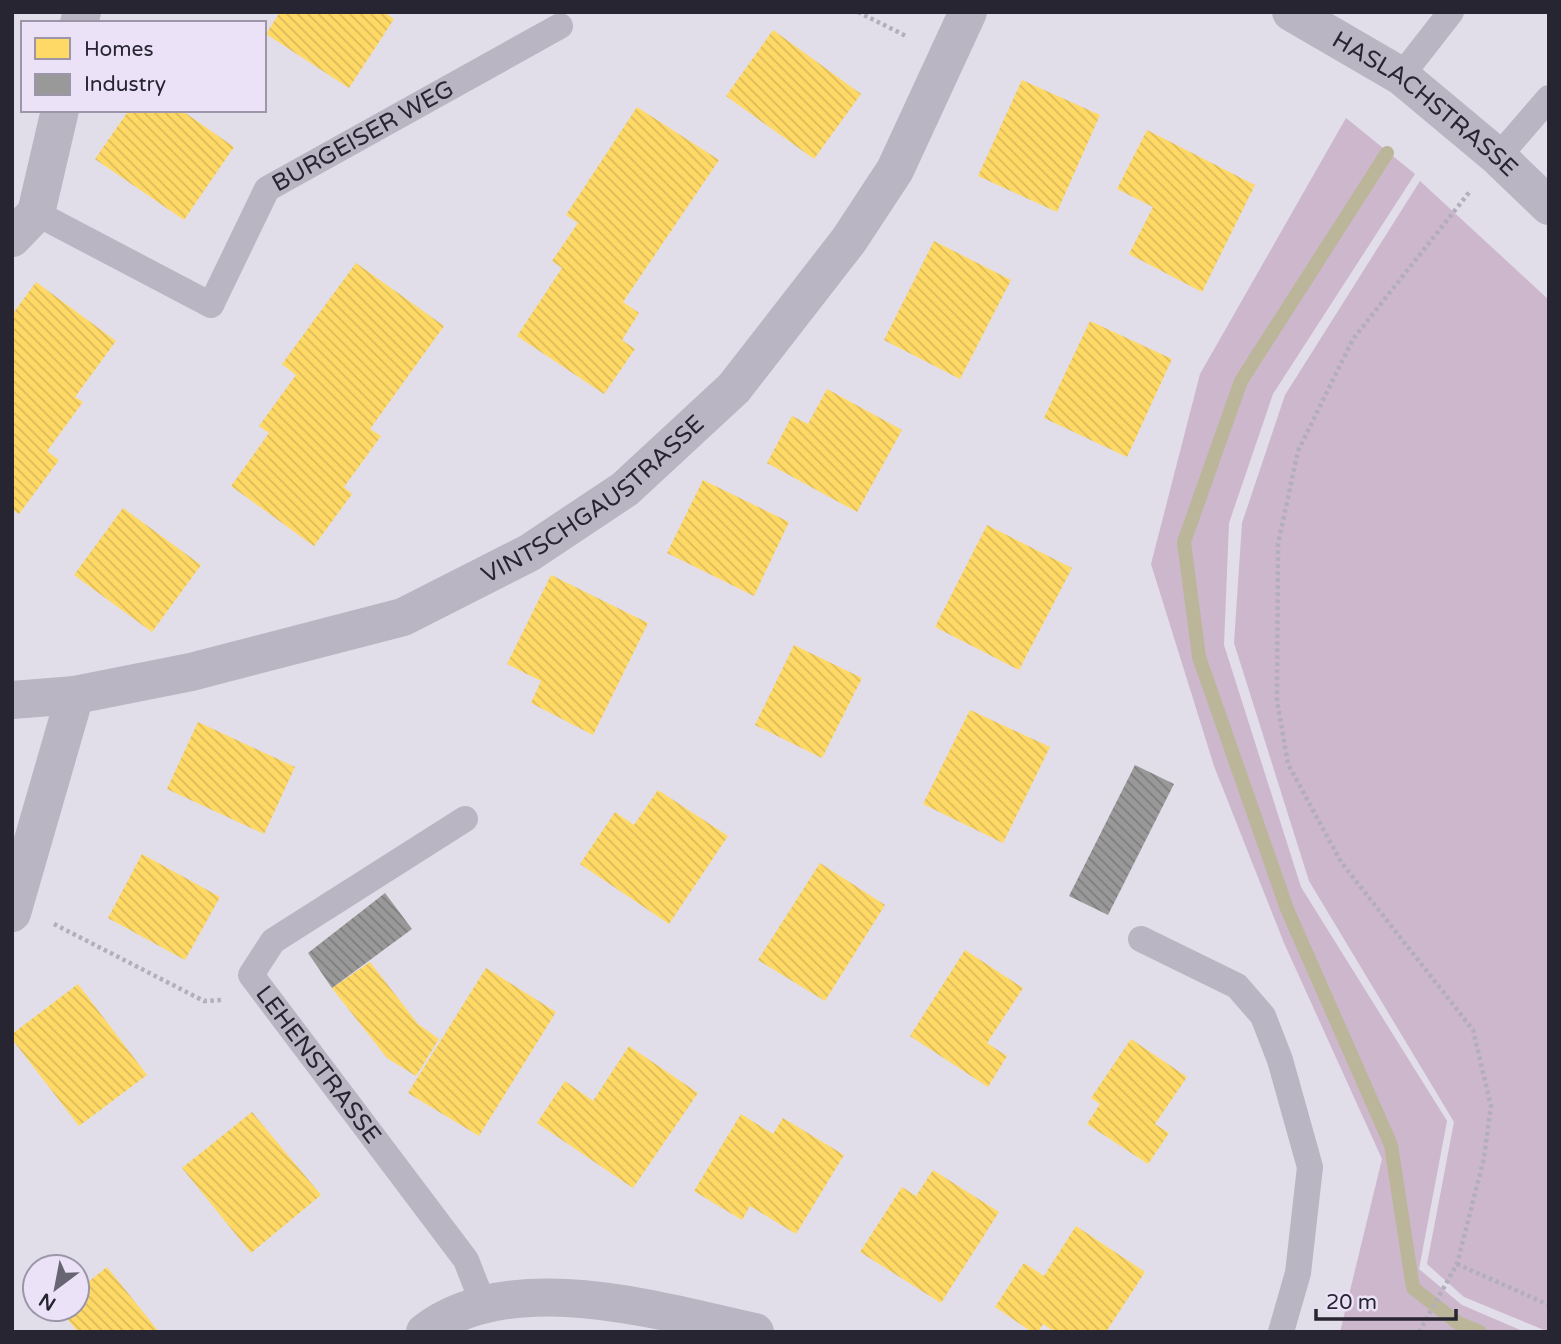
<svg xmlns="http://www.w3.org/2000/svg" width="1561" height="1344" font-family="'Varela Round',sans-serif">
	<defs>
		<pattern id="homes-back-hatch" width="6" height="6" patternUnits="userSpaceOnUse" patternTransform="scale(1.75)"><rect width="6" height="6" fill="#ffd966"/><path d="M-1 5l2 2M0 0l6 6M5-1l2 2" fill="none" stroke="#dbba59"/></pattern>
		<pattern id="industry-back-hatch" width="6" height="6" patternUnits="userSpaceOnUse" patternTransform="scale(1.75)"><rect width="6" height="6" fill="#999"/><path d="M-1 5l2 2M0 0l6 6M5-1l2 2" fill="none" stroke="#7d7d7d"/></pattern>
	</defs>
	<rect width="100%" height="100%" fill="#e1dde9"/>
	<!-- green -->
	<g fill="#cdb7cd">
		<polygon points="1346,118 1415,174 1273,394 1229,523 1224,645 1301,887 1447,1121 1419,1269 1462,1305 1525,1332 1340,1332 1382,1159 1284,943 1214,766 1151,564 1200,374"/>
		<polygon points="1420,181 1549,300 1549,1332 1464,1297 1427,1264 1454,1122 1309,881 1234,643 1242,523 1285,395"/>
	</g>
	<!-- homes -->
	<g fill="url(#homes-back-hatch)">
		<polygon points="280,12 384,12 394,19 349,88 266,34"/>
		<polygon points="773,30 861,94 814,159 726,96"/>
		<polygon points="1022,80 1100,115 1057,212 978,176"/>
		<polygon points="637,107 719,160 623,302 639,313 622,340 635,349 604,394 517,336 562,268 552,261 578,223 566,215"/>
		<polygon points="129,110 181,110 234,147 184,220 95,159"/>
		<polygon points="1147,130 1255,185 1202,292 1129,254 1153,207 1117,189"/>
		<polygon points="934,241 1011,280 960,379 884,340"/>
		<polygon points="356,263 444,326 370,429 381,436 344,487 352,494 314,546 231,486 269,433 259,426 296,375 282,364"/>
		<polygon points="36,282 116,341 75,397 83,402 47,451 59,460 19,514 12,509 12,315"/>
		<polygon points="1090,321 1172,359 1127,457 1044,418"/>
		<polygon points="827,389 902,430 857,512 767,463 792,416 808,424"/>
		<polygon points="703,480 789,522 754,596 667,553"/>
		<polygon points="123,508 201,565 152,632 74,575"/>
		<polygon points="987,525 1072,568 1019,670 935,627"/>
		<polygon points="551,575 648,623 593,735 531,703 541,681 507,664"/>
		<polygon points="794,645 862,678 822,758 755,725"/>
		<polygon points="970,710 1050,747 1003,843 923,804"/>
		<polygon points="198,722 295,767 264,834 167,789"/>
		<polygon points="658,790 728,836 669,924 580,864 615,812 634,825"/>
		<polygon points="142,854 220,897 185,960 108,918"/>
		<polygon points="820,863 885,905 825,1001 758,960"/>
		<polygon points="965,950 1023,988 987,1043 1007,1056 988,1087 910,1036"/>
		<polygon points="370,962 418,1024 439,1039 416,1076 387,1058 332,988"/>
		<polygon points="486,968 556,1012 479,1136 408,1093"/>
		<polygon points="78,984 147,1075 79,1126 12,1039 12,1034"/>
		<polygon points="1131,1039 1187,1077 1155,1124 1169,1133 1148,1164 1087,1124 1100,1104 1091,1098"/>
		<polygon points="629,1046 698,1093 633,1188 537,1123 565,1081 593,1101"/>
		<polygon points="252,1112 321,1195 251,1253 182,1168"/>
		<polygon points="741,1114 773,1134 783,1118 844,1155 796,1234 750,1206 742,1220 694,1191"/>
		<polygon points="933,1170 999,1212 941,1303 860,1252 902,1187 916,1196"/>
		<polygon points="1076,1226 1145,1272 1106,1332 1055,1332 1043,1324 1038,1332 1032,1332 995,1307 1024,1263 1044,1276"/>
		<polygon points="107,1267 159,1332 78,1332 59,1309 77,1309 77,1291"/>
	</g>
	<!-- industry -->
	<g fill="url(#industry-back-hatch)">
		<polygon points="1135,765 1174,784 1108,915 1069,896"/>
		<polygon points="385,893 412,929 332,988 308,953"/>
	</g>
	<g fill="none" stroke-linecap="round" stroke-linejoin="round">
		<!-- stream -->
		<polyline stroke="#bbb699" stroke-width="14" points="1387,153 1241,381 1184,542 1199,657 1287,909 1391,1145 1413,1288 1458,1323 1480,1332"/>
		<!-- path -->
		<g stroke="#b2aebb" stroke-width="4.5" stroke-dasharray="3.5 3.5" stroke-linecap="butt">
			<polyline points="858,12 908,37"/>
			<polyline points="54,924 204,1001 223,1000"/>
			<polyline points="1457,1264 1549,1305"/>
			<polyline points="1419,1332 1457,1264 1484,1158 1491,1106 1473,1030 1341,862 1288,764 1277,701 1278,544 1298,451 1353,339 1471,190"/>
		</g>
		<!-- service -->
		<g stroke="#b9b5c2" stroke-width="26">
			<polyline points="1401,76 1451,12"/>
			<polyline points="1498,157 1549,98"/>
			<path id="s1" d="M36 213 211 305 267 189 560 26"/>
			<path id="s2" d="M465 819 273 941 251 975 466 1260 484 1306"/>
			<polyline points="1141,939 1237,986 1263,1016 1280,1060 1310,1167 1298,1273 1281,1332"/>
		</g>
		<!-- minor -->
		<g stroke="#b9b5c2" stroke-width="38">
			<path id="s3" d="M1291 12 1401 76 1498 157 1549 206"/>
			<polyline points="79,23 82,12"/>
			<polyline points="12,238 36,213 60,110"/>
			<path id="s4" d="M12 700 75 695 191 672 403 617 529 553 625 489 734 388 849 240 895 170 968 12"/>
			<polyline points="12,913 75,695"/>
			<path d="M425 1332C511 1266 659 1311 755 1332"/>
		</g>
	</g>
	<g text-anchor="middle" stroke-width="7" stroke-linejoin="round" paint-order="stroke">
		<!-- street labels -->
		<g font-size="24" fill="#272532" stroke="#ebe2f8">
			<text dy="8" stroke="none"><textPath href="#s3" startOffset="163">HASLACHSTRASSE</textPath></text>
			<text dy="8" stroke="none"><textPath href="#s1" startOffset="436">BURGEISER WEG</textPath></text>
			<text dy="8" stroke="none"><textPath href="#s4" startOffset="625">VINTSCHGAUSTRASSE</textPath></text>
			<text dy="8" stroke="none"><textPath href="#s2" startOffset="380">LEHENSTRASSE</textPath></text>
		</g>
	</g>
	<!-- border -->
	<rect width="1561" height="1344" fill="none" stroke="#272532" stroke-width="28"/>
	<!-- legend -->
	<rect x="21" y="21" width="245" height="91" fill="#ebe2f8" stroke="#9d96a9" stroke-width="2"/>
	<rect x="35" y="38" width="35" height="21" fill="#ffd966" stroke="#9d96a9" stroke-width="2"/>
	<text x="84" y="56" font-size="21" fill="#272532">Homes</text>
	<rect x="35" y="74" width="35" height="21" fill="#999999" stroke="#9d96a9" stroke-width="2"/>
	<text x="84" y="91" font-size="21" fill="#272532">Industry</text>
	<!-- north arrow -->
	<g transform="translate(56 1288) rotate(212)"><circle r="33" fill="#ebe2f8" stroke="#9d96a9" stroke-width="2"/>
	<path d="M0-5L12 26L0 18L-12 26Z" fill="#686572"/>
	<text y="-10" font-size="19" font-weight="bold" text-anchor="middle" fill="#272532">N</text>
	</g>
	<!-- scale -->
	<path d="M1316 1309v10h140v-10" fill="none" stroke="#272532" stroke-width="3.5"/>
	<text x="1326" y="1309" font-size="21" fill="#272532" stroke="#ebe2f8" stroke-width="5" paint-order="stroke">20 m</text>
</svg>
